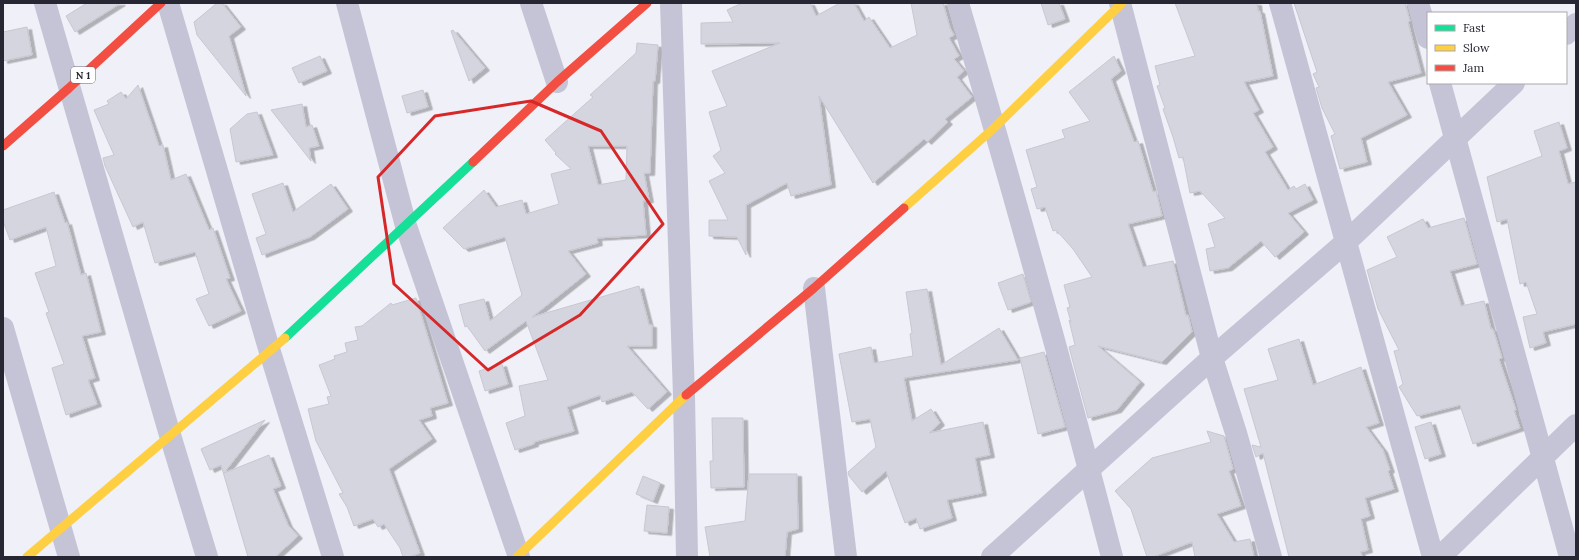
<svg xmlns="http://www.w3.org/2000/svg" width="1579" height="560" font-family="Lora,serif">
	<defs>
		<filter id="shadow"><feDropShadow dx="4.5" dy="2.5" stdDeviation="0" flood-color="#0004"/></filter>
	</defs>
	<rect width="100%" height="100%" fill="#f0f0f8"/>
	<!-- building -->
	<g fill="#d5d5df" stroke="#c8c7d2" fill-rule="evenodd" filter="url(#shadow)">
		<polygon points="87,3 121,3 75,32 66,16"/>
		<polygon points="217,3 222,3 241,27 229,36 246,96 197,35 194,22"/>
		<polygon points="742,3 810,3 816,16 840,3 854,3 864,21 869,17 890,48 917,35 911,3 943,3 950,28 954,35 949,38 959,56 954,59 964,71 957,77 972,97 945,119 948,122 927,142 924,139 873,183 819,96 831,185 791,196 787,183 746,205 746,255 737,237 709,236 709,220 728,220 709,181 725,173 713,156 721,150 709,112 727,106 712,71 780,43 701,44 701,23 733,22 727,10"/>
		<polygon points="1041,3 1059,3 1065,19 1048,25"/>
		<polygon points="1175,3 1257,3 1258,11 1260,11 1273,76 1244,82 1259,110 1253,113 1273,147 1265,152 1288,190 1294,186 1296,189 1305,184 1313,200 1288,213 1304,232 1275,257 1261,241 1228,268 1210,271 1206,249 1215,247 1208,224 1225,218 1200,191 1190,193 1183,157 1179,158 1173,137 1163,109 1165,108 1157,86 1160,85 1155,66 1195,56"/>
		<polygon points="1294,3 1405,3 1410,21 1408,22 1421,73 1388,82 1407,115 1361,138 1367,162 1340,169 1331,136 1335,134 1322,108 1316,88 1319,87 1313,74 1317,72"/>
		<polygon points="27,27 32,55 3,61 3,32"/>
		<polygon points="453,30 485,68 469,81 451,31"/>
		<path d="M637 43 658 45 655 81H653L650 173H644L649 200 643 201 646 235 597 238 598 243 568 251 586 274 532 317 639 286 649 325H652V346H627L667 392 648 409 632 392 602 402 600 395 567 407 574 431 534 442V444L515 450 506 423 525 416 519 386 548 380 526 321 485 351 467 326 465 327 459 305 484 299 490 321 522 295 505 237 464 249 443 228 484 190 496 207 522 200 526 214 559 204 551 174 571 169 555 154 556 153 545 140 593 97 590 95 636 53ZM588 146H627L626 180 598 185Z"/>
		<polygon points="320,56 327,71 299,83 292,68"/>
		<polygon points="1114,56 1121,71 1111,79 1134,142 1138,141 1153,192 1156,191 1162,216 1128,224 1143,267 1173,261 1186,316 1188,315 1192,332 1162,362 1098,346 1140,382 1117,410 1088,418 1069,347 1075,345 1069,320 1071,322 1067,308 1070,307 1064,285 1092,277 1073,249 1056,230 1053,231 1045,207 1037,209 1031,189 1037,187 1026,150 1065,138 1062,130 1090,121 1069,92"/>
		<polygon points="138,85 159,146 163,145 171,180 186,174 209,230 213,228 230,278 226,279 241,311 209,326 196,299 209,294 195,252 155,263 143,222 133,227 105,166 103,158 114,155 94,110 109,104 107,101 121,92 126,99"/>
		<polygon points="423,90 428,107 407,113 402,96"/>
		<polygon points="302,104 306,127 312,125 319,146 309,148 311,161 271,110"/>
		<polygon points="257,112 273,155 236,162 230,129 247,114"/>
		<polygon points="1559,122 1567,148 1559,151 1568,184 1576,182 1576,324 1543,332 1546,343 1530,348 1523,317 1537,314 1526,282 1520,284 1507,219 1497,222 1487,177 1542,156 1534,131"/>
		<polygon points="283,183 293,212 331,184 348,209 310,237 262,255 256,238 266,234 252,194"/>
		<polygon points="54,192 65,223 67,222 81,275 86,273 101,332 82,336 95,378 88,380 97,404 66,415 52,368 64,364 46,313 49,312 35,273 56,266 46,227 10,240 3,221 3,210"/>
		<polygon points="1464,218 1477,264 1450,271 1461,306 1484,301 1491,329 1493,329 1502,358 1499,359 1516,410 1514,410 1520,428 1473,444 1460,405 1417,416 1399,387 1403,384 1394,351 1399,350 1378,309 1367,270 1397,257 1387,237 1423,219 1428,228"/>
		<polygon points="1023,274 1031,302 1008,310 998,283"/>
		<polygon points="927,289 941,365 999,328 1018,360 904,378 912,421 931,409 940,423 929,433 983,422 990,455 975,458 982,493 947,500 952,518 920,529 916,518 905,523 886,471 862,492 849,476 848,472 876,447 870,419 852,422 839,354 871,347 874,363 913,356 910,334 912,333 906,292"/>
		<polygon points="416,298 448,403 430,408 432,416 419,420 432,439 389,469 420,553 409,557 403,557 400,548 384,524 378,527 373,519 354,526 347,507 339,494 343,493 316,441 308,409 329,404 327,397 331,396 319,365 335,359 334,356 347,352 345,343 358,340 355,327 362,326 391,303 392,305"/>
		<polygon points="1299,339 1313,385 1361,367 1379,423 1366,427 1383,450 1390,470 1388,471 1394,489 1365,498 1370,516 1361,519 1368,550 1360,552 1363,557 1289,557 1263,453 1256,457 1252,445 1261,447 1244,389 1278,380 1268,349"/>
		<polygon points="1044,352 1065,427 1038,434 1020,358"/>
		<polygon points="502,364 508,384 485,391 479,371"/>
		<polygon points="712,418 743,418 744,487 711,488 710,461 713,461"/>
		<polygon points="265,420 224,473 269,455 281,486 273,489 288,525 298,536 275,557 248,557 221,465 210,470 201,449"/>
		<polygon points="1431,422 1441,454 1425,459 1415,427"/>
		<polygon points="1207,431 1224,436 1233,469 1229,471 1241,506 1217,514 1234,542 1250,539 1254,557 1195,557 1192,542 1153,557 1147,557 1131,509 1115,491 1152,458 1211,442"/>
		<polygon points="749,474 797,474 798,529 787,532 785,557 710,557 705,527 745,521"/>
		<polygon points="643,476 660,483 653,501 636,494"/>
		<polygon points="647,505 669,507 667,533 644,531"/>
	</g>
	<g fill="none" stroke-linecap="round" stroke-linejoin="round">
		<!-- street -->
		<g stroke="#c5c4d6" stroke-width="22">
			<polyline points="45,3 170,435 207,557"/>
			<polyline points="168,3 270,352 333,557"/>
			<polyline points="347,3 406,226 519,557"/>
			<polyline points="531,3 557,82"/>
			<polyline points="671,3 684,396 687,557"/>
			<path d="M958 3C1012 187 1064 372 1112 557"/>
			<polyline points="1120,3 1212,358 1236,433 1271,557"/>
			<polyline points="1280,3 1433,557"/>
			<polyline points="1418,3 1428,38"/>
			<polyline points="1566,34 1576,24"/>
			<polyline points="1440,83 1570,557"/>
			<polyline points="814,288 846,557"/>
			<polyline points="3,328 69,557"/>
			<polyline points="992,557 1212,358 1346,242 1514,83"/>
			<polyline points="1440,557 1576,425"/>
		</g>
		<!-- fast -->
		<polyline stroke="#16e098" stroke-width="9" points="285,338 473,162"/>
		<!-- slow -->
		<g stroke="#ffcf43" stroke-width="9">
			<polyline points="904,208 994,128 1122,3"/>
			<polyline points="27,557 285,338"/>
			<polyline points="517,557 686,395"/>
		</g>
		<!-- jam -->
		<g stroke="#f24e42" stroke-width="9">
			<polyline points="3,146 69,88 161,3"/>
			<polyline points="473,162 557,82 647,3"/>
			<polyline points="686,395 814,288 904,208"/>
		</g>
	</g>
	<!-- marked area -->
	<path fill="none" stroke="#d62828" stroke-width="3" stroke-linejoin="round" d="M531 101 601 131 663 224 580 315 488 370 394 284 378 177 435 116Z"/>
	<g text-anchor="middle" stroke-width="3" stroke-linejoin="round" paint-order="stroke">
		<!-- shield labels -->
		<rect fill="#fff" stroke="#686770" stroke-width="1" x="71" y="67" width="24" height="16" rx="3"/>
		<g font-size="10" font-weight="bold" fill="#272633">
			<text x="83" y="79">N 1</text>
		</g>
	</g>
	<!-- border -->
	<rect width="1579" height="560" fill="none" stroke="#272633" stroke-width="8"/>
	<!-- legend -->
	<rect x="1427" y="12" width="140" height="72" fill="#ffffff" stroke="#a9a8ad"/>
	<rect x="1435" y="25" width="20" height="6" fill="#16e098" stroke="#a9a8ad"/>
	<text x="1463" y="32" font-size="12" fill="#272633">Fast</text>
	<rect x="1435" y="45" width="20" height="6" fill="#ffcf43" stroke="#a9a8ad"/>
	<text x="1463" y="52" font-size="12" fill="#272633">Slow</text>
	<rect x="1435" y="65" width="20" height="6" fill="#f24e42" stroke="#a9a8ad"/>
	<text x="1463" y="72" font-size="12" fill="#272633">Jam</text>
</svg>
